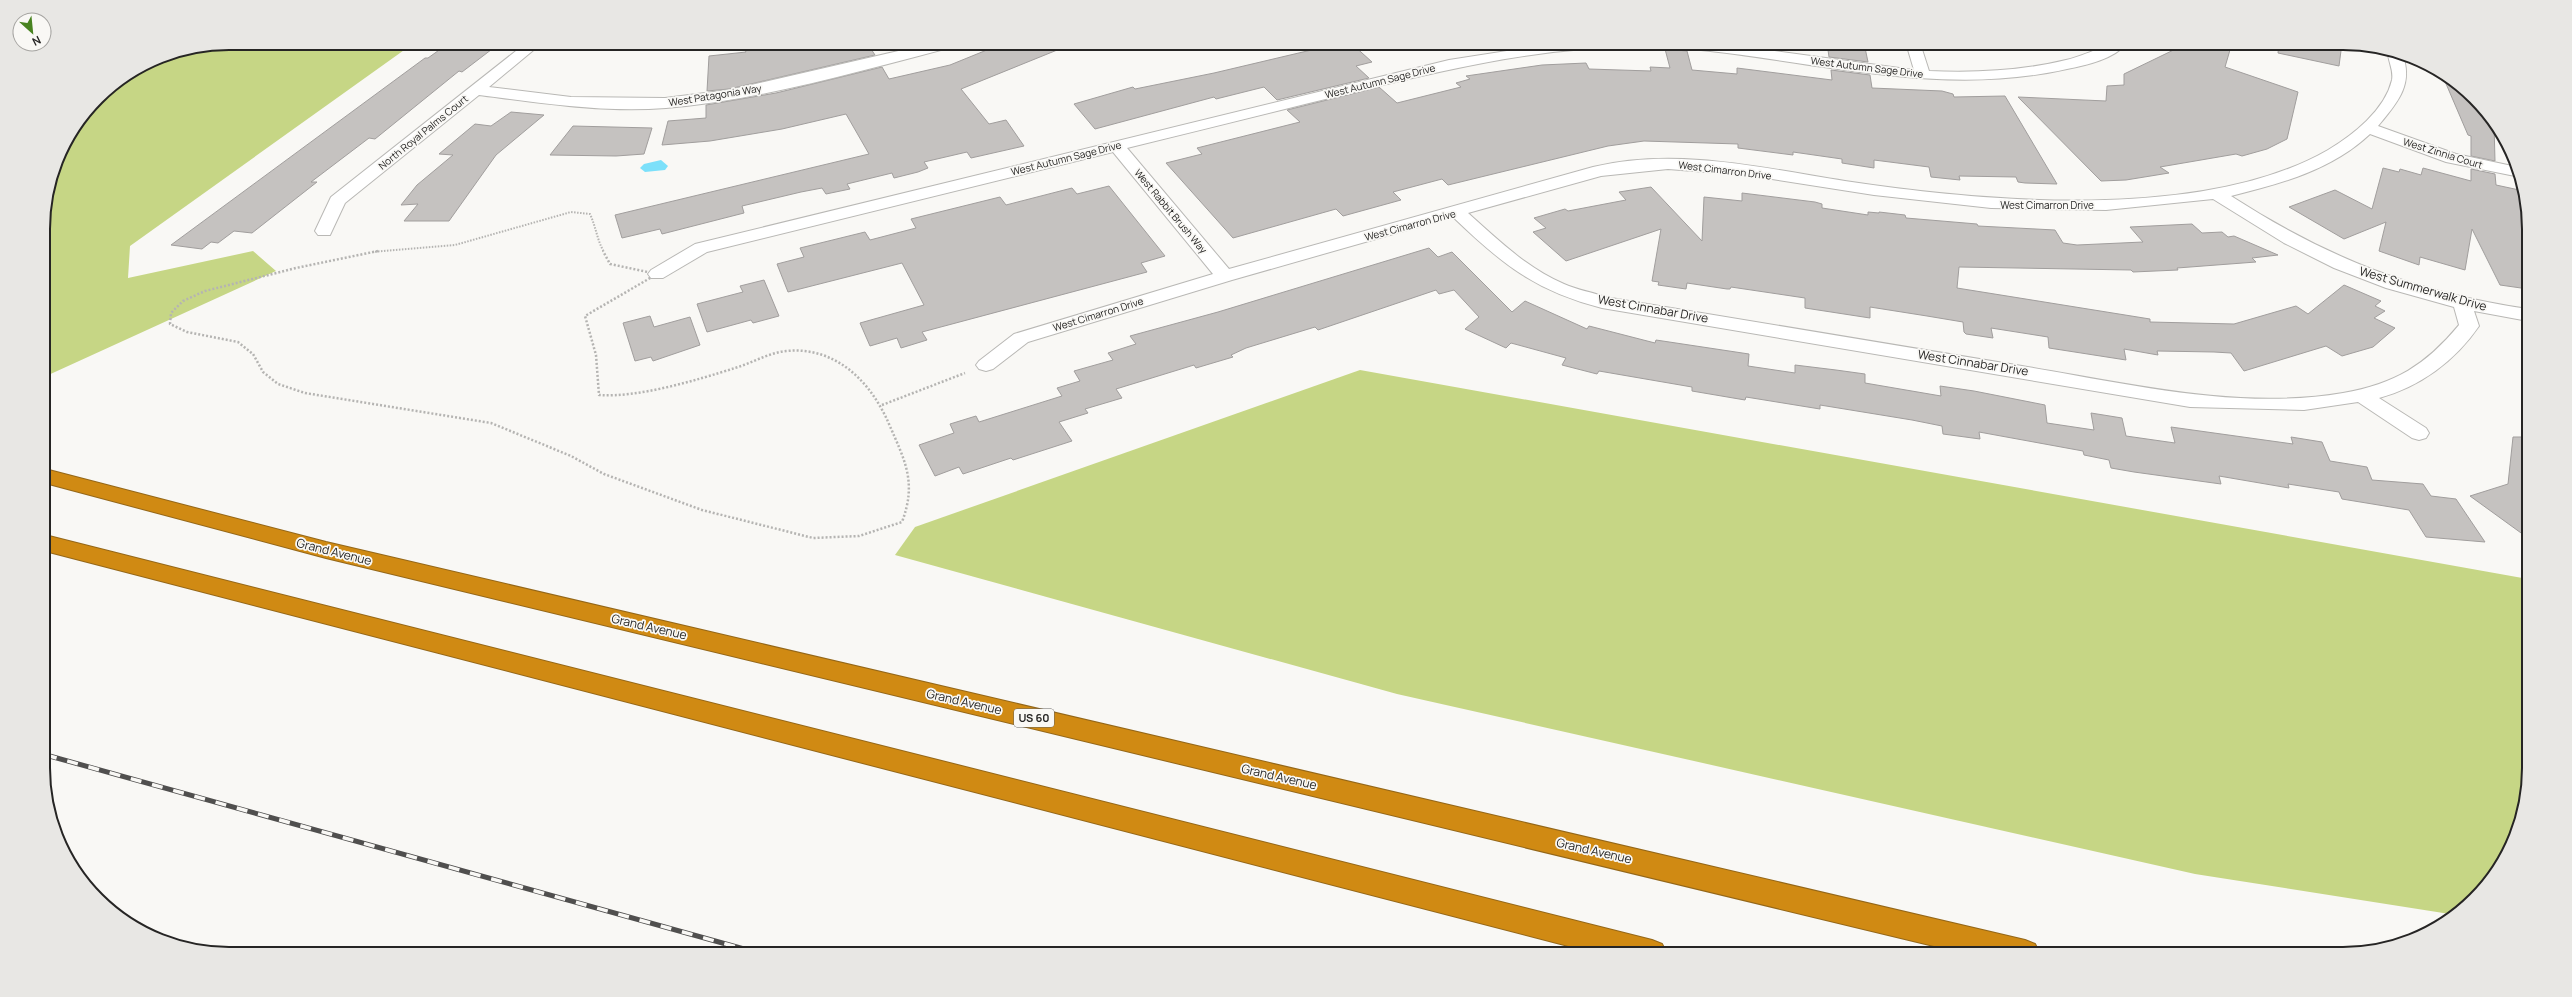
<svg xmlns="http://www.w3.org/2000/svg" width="2572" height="997" font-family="Manrope,sans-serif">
	<rect width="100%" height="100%" fill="#f9f8f5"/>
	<!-- green -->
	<g fill="#c6d685">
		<polygon points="229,43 414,43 130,246 128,278 253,251 276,271 44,377 43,217 62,147 106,89 158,57"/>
		<polygon points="1360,370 2528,579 2529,768 2519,828 2491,881 2456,915 2195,874 1397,694 895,555 915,527"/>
	</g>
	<!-- water -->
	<polygon fill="#7ce0fa" points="661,160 668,166 665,170 645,172 640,168 644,164"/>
	<!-- building -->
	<g fill="#c5c2c0" stroke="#a19e9d">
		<polygon points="449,43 500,43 462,72 459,71 375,139 369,138 311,182 317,182 252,233 234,231 218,243 211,242 202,249 171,245 425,58 428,58"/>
		<polygon points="742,43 867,43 875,55 729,89 707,91 709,56 746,52"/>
		<polygon points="1004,43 1072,44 961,89 989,124 1006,120 1024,146 971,158 967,152 924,162 928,168 918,172 894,178 892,173 847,184 850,189 826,194 822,188 801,192 742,206 744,213 662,234 660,229 622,238 615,215 869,154 846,114 782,129 710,141 662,145 668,121 706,118 706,105 776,93 882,67 889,79 950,65"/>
		<polygon points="1341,43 1351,43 1372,62 1356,66 1369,78 1277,100 1264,87 1216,99 1214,97 1095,129 1074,104 1133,87 1135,89 1214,73"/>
		<polygon points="1827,43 1864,43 1868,62 1829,57"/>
		<polygon points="2188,43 2232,43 2225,67 2298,92 2287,139 2267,149 2242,156 2236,154 2160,167 2169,173 2126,180 2101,181 2018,97 2106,101 2107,86 2124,85 2124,74"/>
		<polygon points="2279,43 2342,43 2339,66 2278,53"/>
		<polygon points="1665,49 1687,51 1692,70 1737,74 1737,68 1832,80 1831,70 1870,75 1872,88 1942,91 1953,94 1954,97 2005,96 2057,184 2025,183 2018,182 2016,177 1959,176 1960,180 1931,177 1929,167 1874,160 1874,168 1842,163 1842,159 1793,152 1793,155 1738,148 1738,144 1644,141 1608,146 1448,185 1442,179 1393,192 1401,200 1343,216 1336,209 1233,238 1166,163 1202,154 1197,148 1300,122 1287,110 1379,87 1397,103 1461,87 1456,83 1470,79 1466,76 1542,65 1586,63 1589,69 1651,71 1650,67 1670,68"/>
		<polygon points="2441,72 2483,107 2494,124 2495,161 2471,156 2471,136 2468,135"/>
		<polygon points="511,112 544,115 496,155 449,221 404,221 418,204 401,205 417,185 453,155 439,154 475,124 491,126"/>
		<polygon points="573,126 652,128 644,154 616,156 550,155"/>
		<polygon points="2383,168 2399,172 2400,169 2421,175 2423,168 2471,181 2471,169 2495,174 2496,185 2524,191 2527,205 2528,289 2500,285 2472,229 2465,270 2420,257 2419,265 2379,251 2386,222 2344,239 2289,207 2335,190 2372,209"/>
		<polygon points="1109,186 1165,256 1141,263 1147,272 922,332 927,340 901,348 897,338 870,346 860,323 924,305 902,263 788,292 777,264 804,257 800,248 865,232 870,240 916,228 911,219 1000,197 1006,205 1072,188 1077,194"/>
		<polygon points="1651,187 1702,241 1704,197 1742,201 1742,193 1815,202 1822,204 1822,208 1868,215 1868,212 1879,213 1879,212 1905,215 1906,218 1977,224 1978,226 2055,230 2063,243 2077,245 2143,242 2130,227 2192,224 2202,233 2222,232 2228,237 2234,236 2278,255 2252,258 2256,262 2177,268 2178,270 2133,272 2131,270 1959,267 1957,288 2150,319 2150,322 2234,324 2296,306 2308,314 2344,285 2381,301 2375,306 2385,311 2374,318 2395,328 2373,347 2342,356 2326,346 2244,371 2231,353 2214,352 2157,351 2158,355 2124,349 2126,360 2049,348 2048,337 1991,328 1993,338 1966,334 1964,332 1963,322 1927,316 1870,307 1870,318 1805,308 1805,298 1731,287 1730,289 1727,289 1687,283 1686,289 1658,285 1659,282 1652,281 1661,229 1566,261 1533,232 1546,228 1534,218 1565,209 1568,211 1626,200 1619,192"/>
		<polygon points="1429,248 1438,257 1452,252 1512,312 1525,301 1587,329 1589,326 1655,343 1656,340 1749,354 1748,366 1795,373 1795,365 1836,370 1865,374 1865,383 1941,396 1940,386 1974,391 2045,405 2047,423 2094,430 2091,413 2122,418 2126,436 2175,443 2171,427 2293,444 2291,437 2322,442 2330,461 2367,467 2372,480 2423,484 2431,496 2456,499 2485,542 2426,537 2409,510 2342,499 2339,492 2288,484 2289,488 2219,476 2221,484 2134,472 2111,468 2109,460 2084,455 2083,451 1979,432 1980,439 1943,434 1942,426 1912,420 1820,405 1820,409 1746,397 1745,400 1692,391 1692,387 1599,371 1597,374 1562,365 1566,358 1511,343 1506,348 1465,329 1479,317 1454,290 1439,294 1436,290 1318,330 1315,327 1246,348 1231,355 1233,357 1196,368 1194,365 1116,389 1122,398 1085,409 1088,413 1059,422 1072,441 1013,460 1011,458 963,474 959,467 935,476 919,445 954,433 950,424 976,416 979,422 1062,396 1057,388 1080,381 1074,371 1113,360 1108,353 1136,344 1130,336 1218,312"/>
		<polygon points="764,280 779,316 753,323 751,320 707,332 697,304 743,292 740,286"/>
		<polygon points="650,316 654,327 690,317 700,345 653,361 651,357 635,361 623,323"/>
		<polygon points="2513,437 2528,437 2528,538 2470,496 2508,484"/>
	</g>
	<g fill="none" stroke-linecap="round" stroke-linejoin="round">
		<!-- street casing -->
		<g stroke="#b9b8b5" stroke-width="2">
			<g id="street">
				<path d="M526 43H542L489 87 571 97 665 98 729 90 933 43H958L956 46C864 70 761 100 666 108 604 113 541 103 479 95L345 203 330 235H318L315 231 331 197Z"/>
				<path d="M1559 43H1716L1914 70 1906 43H1920L1929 71C1976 73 2021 71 2066 60 2088 55 2105 43 2127 43 2114 59 2087 65 2067 69 1944 97 1824 63 1701 50 1581 37 1462 65 1346 94 1273 112 1200 130 1127 148L1229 269 1593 167C1676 147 1763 168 1845 181 1984 202 2203 222 2328 150 2353 135 2385 110 2392 80 2394 69 2387 60 2388 50L2402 53C2414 84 2398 102 2378 126L2456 154 2517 167 2520 177 2446 162 2370 134C2332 170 2280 184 2231 196 2327 258 2414 292 2528 309V321L2474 311 2479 326C2455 361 2420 387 2379 398L2426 428 2429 433 2426 438 2419 440 2412 438 2358 402 2304 410 2190 407 1602 308C1535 291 1502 264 1453 217L1232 280 1028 342 993 369 986 371 979 369 976 365 979 361 1014 334 1213 274 1113 152 707 252 663 278H651L648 274 651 270 695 244 1449 60ZM1668 169 1746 175 1874 195 1991 208 2106 210 2213 199 2284 243 2334 268 2386 288 2454 307 2459 325C2426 365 2395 384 2343 393 2237 411 2126 383 2022 366 1883 343 1744 320 1605 297 1592 292 1577 290 1564 284 1527 268 1498 240 1468 213L1601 176Z"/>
			</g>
		</g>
		<!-- highway casing -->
		<g stroke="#946719" stroke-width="2">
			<g id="highway">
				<polygon points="45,469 326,542 2025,940 2035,944 2040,954 1967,954 326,558 45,483"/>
				<polygon points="45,535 1652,940 1662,944 1667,954 1599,954 45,551"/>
			</g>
		</g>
		<!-- path-far1 -->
		<path stroke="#b5b4b2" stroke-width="2" stroke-dasharray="1.5 1.5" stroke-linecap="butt" d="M372 252 455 245 571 212 590 214C596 227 597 240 604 252"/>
		<!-- path -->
		<g stroke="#b5b4b2" stroke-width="2.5" stroke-dasharray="2 2" stroke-linecap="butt">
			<path d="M378 251 296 268 205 291 183 301 171 313 170 324 187 332 238 342 253 354 263 372 278 384 305 393 491 423 571 456 604 474 702 510 813 538 859 536 902 522C917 482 905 461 889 424 871 382 836 346 786 351 768 353 752 363 735 368 697 380 638 398 599 395L596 355 585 316 657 274 610 264 603 251"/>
			<polyline points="882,405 965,373"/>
		</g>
		<!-- street -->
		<use href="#street" fill="#fff" fill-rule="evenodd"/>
		<!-- highway -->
		<use href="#highway" fill="#d08a13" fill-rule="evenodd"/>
		<!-- rail casing -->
		<g stroke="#504f4e" stroke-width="5">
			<polyline id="rail" points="46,755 762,954"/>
		</g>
		<!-- rail -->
		<use href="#rail" stroke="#f9f8f5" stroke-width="3.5" stroke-dasharray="11" stroke-linecap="butt"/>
	</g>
	<g text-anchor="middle" stroke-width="3.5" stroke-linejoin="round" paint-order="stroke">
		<!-- far-street labels -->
		<g font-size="10" fill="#262524" stroke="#f9f8f5">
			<text transform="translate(1867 67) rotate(7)" y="4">West Autumn Sage Drive</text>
			<text transform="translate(1380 81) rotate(-14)" y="4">West Autumn Sage Drive</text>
			<text transform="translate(715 95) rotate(-9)" y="4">West Patagonia Way</text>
			<text transform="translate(423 132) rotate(-39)" y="4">North Royal Palms Court</text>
			<text transform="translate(2443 153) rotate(17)" y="4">West Zinnia Court</text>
			<text transform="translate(1066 158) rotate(-14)" y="4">West Autumn Sage Drive</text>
			<text transform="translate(1725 170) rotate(7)" y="4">West Cimarron Drive</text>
			<text x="2047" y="209">West Cimarron Drive</text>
			<text transform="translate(1171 211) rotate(50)" y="4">West Rabbit Brush Way</text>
			<text transform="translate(1410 225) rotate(-15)" y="4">West Cimarron Drive</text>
			<text transform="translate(1098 314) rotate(-17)" y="4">West Cimarron Drive</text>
		</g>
		<!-- shield labels -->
		<rect fill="#f9f8f5" stroke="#656463" stroke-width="1" x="1014" y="709" width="40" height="18" rx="3"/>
		<g font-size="11" font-weight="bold" fill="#262524">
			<text x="1034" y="722">US 60</text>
		</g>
		<!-- street labels -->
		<g font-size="12" fill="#262524" stroke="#f9f8f5">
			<text transform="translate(2423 289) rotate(16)" y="4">West Summerwalk Drive</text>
			<text transform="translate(1653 309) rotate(10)" y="4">West Cinnabar Drive</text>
			<text transform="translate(1973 363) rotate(9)" y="4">West Cinnabar Drive</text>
			<text transform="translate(334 552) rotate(14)" y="4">Grand Avenue</text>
			<text transform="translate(649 627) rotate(13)" y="4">Grand Avenue</text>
			<text transform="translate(964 702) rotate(13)" y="4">Grand Avenue</text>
			<text transform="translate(1279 777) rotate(13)" y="4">Grand Avenue</text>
			<text transform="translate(1594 851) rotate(13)" y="4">Grand Avenue</text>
		</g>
	</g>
	<!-- crop -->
	<path d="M0 0H2572V997H0ZM229 50H2343A179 179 0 0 1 2522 229V768A179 179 0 0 1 2343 947H229A179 179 0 0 1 50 768V229A179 179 0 0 1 229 50Z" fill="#e8e7e4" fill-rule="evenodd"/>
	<path fill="none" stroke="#262524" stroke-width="2" d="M229 50H2343A179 179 0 0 1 2522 229V768A179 179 0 0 1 2343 947H229A179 179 0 0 1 50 768V229A179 179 0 0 1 229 50Z"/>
	<!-- north arrow -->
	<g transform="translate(32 32) rotate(153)"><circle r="19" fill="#f9f8f5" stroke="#a5a4a1"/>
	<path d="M0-3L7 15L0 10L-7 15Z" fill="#488320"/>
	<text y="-6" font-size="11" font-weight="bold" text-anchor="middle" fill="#262524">N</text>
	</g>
</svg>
